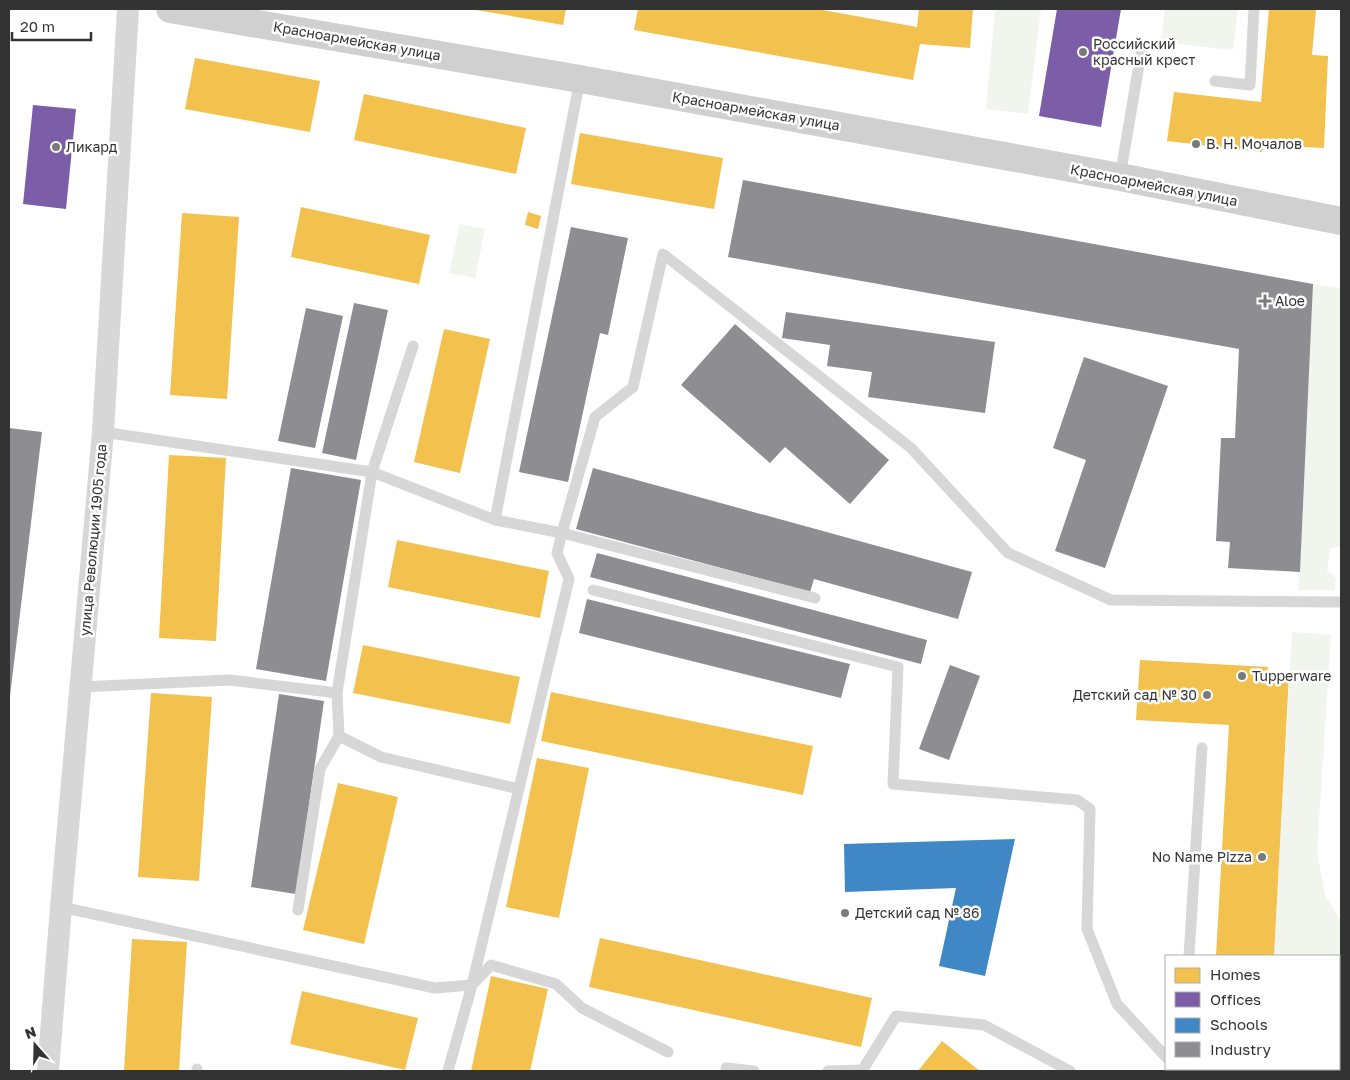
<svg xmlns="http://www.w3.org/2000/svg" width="1350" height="1080" font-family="'Golos Text',sans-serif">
	<rect width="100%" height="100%" fill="#fff"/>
	<!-- green -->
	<g fill="#f1f5ed">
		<polygon points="995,9 1041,9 1028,114 986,109"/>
		<polygon points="1165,9 1238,9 1233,50 1161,42"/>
		<polygon points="460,224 485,229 475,278 449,273"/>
		<polygon points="1313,284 1341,288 1341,521 1340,546 1330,549 1327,571 1336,578 1335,590 1298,590 1300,572"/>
		<polygon points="1292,632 1331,635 1317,852 1325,895 1341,921 1341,1066 1339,1064 1339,956 1274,956"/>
	</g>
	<!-- homes -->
	<g fill="#f2c14e">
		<polygon points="476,9 566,9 563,25 476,10"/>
		<polygon points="638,9 817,9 917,27 919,9 973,9 970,48 920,44 913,80 634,30"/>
		<polygon points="1269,9 1316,9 1312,55 1328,56 1324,148 1264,145 1262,152 1167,141 1174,92 1261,102"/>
		<polygon points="195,58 320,81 310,132 185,109"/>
		<polygon points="364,94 526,128 516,174 354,140"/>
		<polygon points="580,133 723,158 714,209 571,184"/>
		<polygon points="301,207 430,235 419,284 291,257"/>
		<polygon points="528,212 541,216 538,229 525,225"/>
		<polygon points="182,213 239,217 227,399 170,395"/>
		<polygon points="444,329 490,339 460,473 414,462"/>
		<polygon points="169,455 226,458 216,641 159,638"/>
		<polygon points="397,540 549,571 540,618 388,587"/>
		<polygon points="363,645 520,677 510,724 353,693"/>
		<polygon points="1140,660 1268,667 1267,673 1289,674 1274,956 1216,956 1229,725 1136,720"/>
		<polygon points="551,692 813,746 803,795 541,741"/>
		<polygon points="151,693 212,697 199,881 138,877"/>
		<polygon points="537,758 589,768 559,918 506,907"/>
		<polygon points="338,783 398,797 364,944 303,930"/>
		<polygon points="600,938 872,998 861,1047 589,987"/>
		<polygon points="132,939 187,942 179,1071 124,1071"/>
		<polygon points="491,976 548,989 530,1071 471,1071"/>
		<polygon points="302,991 418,1018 405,1070 290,1044"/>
		<polygon points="942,1041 980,1071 918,1071"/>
		<polygon points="1339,1064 1341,1066 1341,1071 1246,1071 1241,1069 1339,1069"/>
	</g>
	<!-- offices -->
	<g fill="#7b5ea7">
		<polygon points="1057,9 1121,9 1101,127 1039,116"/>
		<polygon points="33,105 76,109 66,209 23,204"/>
	</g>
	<!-- schools -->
	<polygon fill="#3f88c5" points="1015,839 985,976 939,966 956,888 845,892 844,844"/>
	<!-- industry -->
	<g fill="#8d8d92">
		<polygon points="743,180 1313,284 1300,572 1228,568 1230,542 1216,541 1221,438 1235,438 1239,349 728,257"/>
		<polygon points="571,227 628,238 608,335 600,333 568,482 519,472"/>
		<polygon points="354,303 388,310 356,460 322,453"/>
		<polygon points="306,308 343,316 315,448 278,441"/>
		<polygon points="786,312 995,342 985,413 868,397 872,372 827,366 830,345 782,338"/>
		<polygon points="735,324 889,460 850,504 785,447 770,463 681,385"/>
		<polygon points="1084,357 1168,386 1105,568 1055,551 1086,460 1053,448"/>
		<polygon points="9,428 42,432 10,696 9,696"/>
		<polygon points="291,468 361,480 326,681 256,669"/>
		<polygon points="593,468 972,572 958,619 814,579 810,592 576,529"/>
		<polygon points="597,553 927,640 921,664 590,577"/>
		<polygon points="587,599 850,664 841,698 579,633"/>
		<polygon points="950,665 980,676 949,760 919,749"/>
		<polygon points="279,694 324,701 296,894 251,887"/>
	</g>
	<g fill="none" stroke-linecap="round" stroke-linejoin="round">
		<!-- lane -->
		<g stroke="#d7d7d7" stroke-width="11">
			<polyline points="1215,81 1250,85 1254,9"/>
			<polyline points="1120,177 1141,53"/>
			<polyline points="103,432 372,472 495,520 580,79"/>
			<polyline points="593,590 898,667 893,784 1077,800 1090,809 1087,929 1117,1004 1166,1057"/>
			<polyline points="815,598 562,533 595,417 633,387 663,254 911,448 1008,553 1111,600 1341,602"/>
			<polyline points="80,687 230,680 337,693 339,736 381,757 519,789"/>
			<polyline points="337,693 372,472 413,346"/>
			<polyline points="61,907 435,988 472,985 491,965 556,984 582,1008 668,1052"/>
			<polyline points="298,910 320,769 339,736"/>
			<polyline points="1189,956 1202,748"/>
			<polyline points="726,1068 754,1071"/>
			<polyline points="1177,1069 1180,1071"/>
			<polyline points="197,1071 197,1069"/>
			<polyline points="448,1071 472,985 569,579 557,553 562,533 495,520"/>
			<polyline points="828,1071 863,1070"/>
			<polyline points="862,1071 896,1016 984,1025 1070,1071"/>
		</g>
		<!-- street -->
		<polyline stroke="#d7d7d7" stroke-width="22" points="48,1071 61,907 103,432 128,9"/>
		<!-- secondary -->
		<polyline stroke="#d0d0d0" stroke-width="28" points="170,9 580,79 1120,177 1341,221"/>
	</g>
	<!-- markers -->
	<g fill="#7a7a7a" stroke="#fff" stroke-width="2">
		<circle cx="1083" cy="52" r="5"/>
		<circle cx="1196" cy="144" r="5"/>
		<circle cx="56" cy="147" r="5"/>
		<path d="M1262.5 293.5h5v5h5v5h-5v5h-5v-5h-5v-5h5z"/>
		<circle cx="1242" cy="676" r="5"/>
		<circle cx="1207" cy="695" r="5"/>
		<circle cx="1262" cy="857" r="5"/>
		<circle cx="845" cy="913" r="5"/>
	</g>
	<g text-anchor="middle" stroke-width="5" stroke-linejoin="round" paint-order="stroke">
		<!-- street labels -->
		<g font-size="14" fill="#333" stroke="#fff">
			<text transform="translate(357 41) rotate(10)" y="5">Красноармейская улица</text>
			<text transform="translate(756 111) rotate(10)" y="5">Красноармейская улица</text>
			<text transform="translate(1154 185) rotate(11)" y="5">Красноармейская улица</text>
			<text transform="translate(93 540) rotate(-85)" y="5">улица Революции 1905 года</text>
		</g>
		<!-- poi labels -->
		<g font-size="14" fill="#333" stroke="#fff" text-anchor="start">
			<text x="1093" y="49">Российский<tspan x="1093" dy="16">красный крест</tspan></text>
			<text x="1206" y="149">В. Н. Мочалов</text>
			<text x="66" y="152">Ликард</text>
			<text x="1275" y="306">Aloe</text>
			<text x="1252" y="681">Tupperware</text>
			<text x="1197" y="700" text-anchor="end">Детский сад № 30</text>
			<text x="1252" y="862" text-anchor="end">No Name Pizza</text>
			<text x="855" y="918">Детский сад № 86</text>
		</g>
	</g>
	<!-- border -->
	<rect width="1350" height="1080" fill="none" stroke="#333333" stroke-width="20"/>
	<!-- legend -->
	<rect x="1165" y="955" width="175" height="115" fill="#ffffff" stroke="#adadad"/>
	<rect x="1175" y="968" width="25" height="15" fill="#f2c14e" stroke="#adadad"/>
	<text x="1210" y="980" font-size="15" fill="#333333">Homes</text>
	<rect x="1175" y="992" width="25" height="15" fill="#7b5ea7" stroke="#adadad"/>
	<text x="1210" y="1005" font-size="15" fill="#333333">Offices</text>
	<rect x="1175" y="1018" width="25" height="15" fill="#3f88c5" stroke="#adadad"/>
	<text x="1210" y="1030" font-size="15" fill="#333333">Schools</text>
	<rect x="1175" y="1042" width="25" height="15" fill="#8d8d92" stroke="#adadad"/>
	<text x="1210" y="1055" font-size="15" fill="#333333">Industry</text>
	<!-- north arrow -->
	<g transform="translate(35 1045) rotate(340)" stroke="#ffffff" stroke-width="4" paint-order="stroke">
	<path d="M0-4L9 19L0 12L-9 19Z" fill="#333333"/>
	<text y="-8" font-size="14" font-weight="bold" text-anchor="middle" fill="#333333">N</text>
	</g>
	<!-- scale -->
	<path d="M12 32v8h79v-8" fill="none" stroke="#333333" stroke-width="2.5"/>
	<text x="20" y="32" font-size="15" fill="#333333" stroke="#ffffff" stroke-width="4" paint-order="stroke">20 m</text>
</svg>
